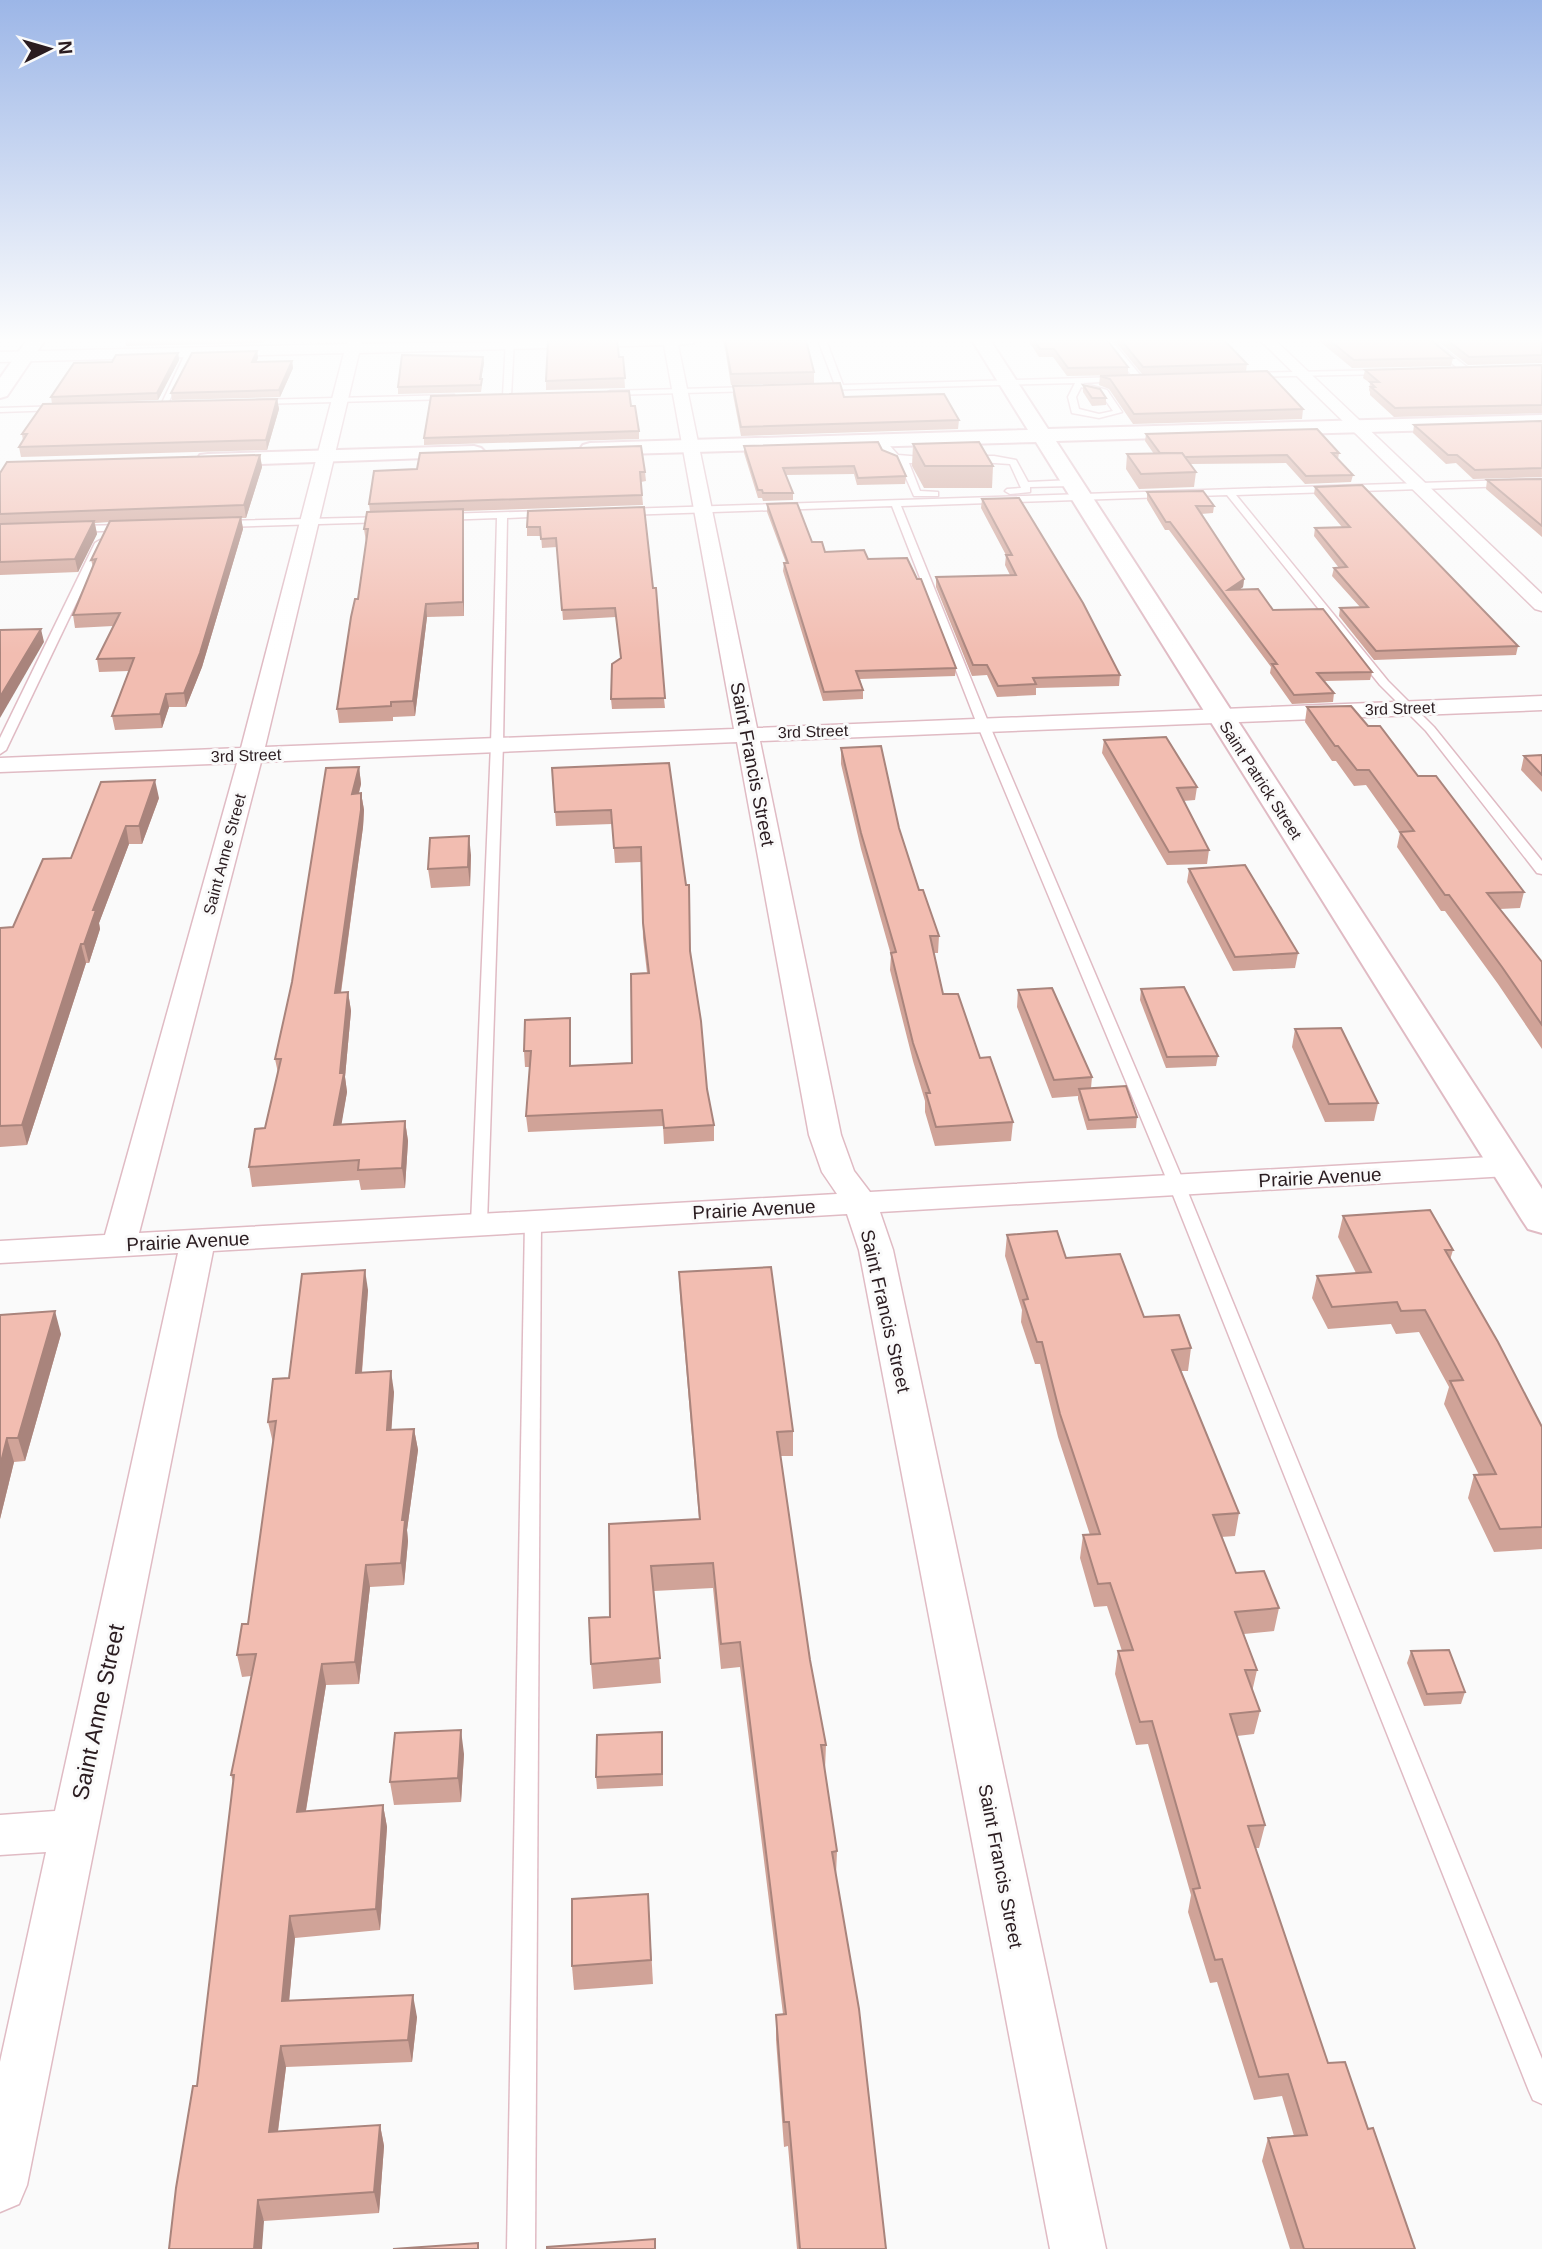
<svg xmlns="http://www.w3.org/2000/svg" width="1542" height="2249" font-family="Helvetica,sans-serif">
	<rect width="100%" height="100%" fill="#fafafa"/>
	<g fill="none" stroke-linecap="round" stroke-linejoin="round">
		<!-- service casing -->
		<g stroke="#e0bbc4" stroke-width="3">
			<g id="service">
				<polygon points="506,340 514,340 511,396 507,398 503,396"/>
				<path d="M818 340H826L843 385 1120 377 1123 381 1081 383 1107 390 1122 412 1099 418 1072 413 1068 397 1075 383 820 390 817 386 835 385ZM1081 387 1101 394 1113 411 1099 414 1079 409 1076 397Z"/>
				<polygon points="1104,340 1111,340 1141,376 1141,380 1135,380"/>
				<polygon points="1425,340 1432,340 1468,368 1468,372 1462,372"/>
				<polygon points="187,350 194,352 167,405 160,407"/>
				<polygon points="1389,370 1386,374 1251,377 1247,375 1251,373"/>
				<polygon points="752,387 755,391 610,395 606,393 610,391"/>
				<polygon points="454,395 451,399 257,404 253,402 257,400"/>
				<polygon points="63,406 60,410 0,412 0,408"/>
				<polygon points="877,438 883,438 898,455 934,458 935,460 931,463 909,463 920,491 938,492 938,496 914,496 899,462 886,456"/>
				<polygon points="967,456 994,456 1016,460 1028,482 1072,480 1076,483 1072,486 1030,487 1030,492 1010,494 1005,491 1007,489 1021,488 1010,464 964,461 964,457"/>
				<polygon points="1542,479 1542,485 1236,495 1388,681 1434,727 1542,861 1542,874 1537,873 1426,731 1380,685 1227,495 901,506 989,724 1185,1185 1542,2059 1542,2104 1533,2100 1529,2091 1169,1185 977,724 892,506 625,515 620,512 625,509"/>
				<polygon points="547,511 550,512 550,516 507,518 503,744 487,1224 479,1229 471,1224 491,744 497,518 443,520 438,517 443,514"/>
				<polygon points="389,517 389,521 386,522 223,527 218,524 223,521"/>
				<polygon points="130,525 130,529 127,530 76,532 71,529 76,526"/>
				<polygon points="100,540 105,543 6,750 0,754 0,738 95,543"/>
				<polygon points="533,1216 541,1221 535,2249 507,2249 525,1221"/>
			</g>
		</g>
		<!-- minor casing -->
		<g stroke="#e0bbc4" stroke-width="3">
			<g id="minor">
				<path d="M348 340H362V344L696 340 694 343 678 345 757 728 1542 696V710L760 741 841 1135 854 1171 870 1192 1508 1156 1519 1159 1524 1166 1519 1173 1508 1176 880 1212 893 1250 1106 2249H1050L859 1250 847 1214 213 1251 27 2185 19 2204 0 2212V2062L46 1852 0 1855V1815L55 1811 178 1253 0 1263V1241L105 1235 237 763 0 772V758L241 748 344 353 0 362V352L347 344ZM664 345 734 729 265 747 359 353ZM737 742 809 1135 822 1172 837 1194 139 1233 261 762Z"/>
				<polygon points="1260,340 1275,340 1542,594 1542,611 1535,609"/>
			</g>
		</g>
		<!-- tertiary casing -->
		<g stroke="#e0bbc4" stroke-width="4">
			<polygon id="tertiary" points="27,340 45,340 7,396 0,398 0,378"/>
		</g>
		<!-- secondary casing -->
		<g stroke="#e0bbc4" stroke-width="4">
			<g id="secondary">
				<polygon points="972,340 990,340 1048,429 1542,415 1542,427 1056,441 1542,1189 1542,1233 1528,1229 1522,1220 1036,442 590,455 583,453 580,449 583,445 590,443 1028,430"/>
				<polygon points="474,446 481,448 485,452 481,456 208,466 200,465 197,460 200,455 208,454"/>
			</g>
		</g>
		<!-- service -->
		<use href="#service" fill="#fff" fill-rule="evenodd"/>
		<!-- minor -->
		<use href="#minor" fill="#fff" fill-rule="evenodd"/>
		<!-- tertiary -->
		<use href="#tertiary" fill="#fff" fill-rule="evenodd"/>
		<!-- secondary -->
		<use href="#secondary" fill="#fff" fill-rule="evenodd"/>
	</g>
	<!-- wall -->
	<g fill="#d0a398">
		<polygon points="125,340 265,340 264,343 126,346"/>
		<polygon points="722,340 806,340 814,372 814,383 731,385 725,349"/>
		<polygon points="1028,340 1107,340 1128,367 1128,375 1067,376 1053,357 1039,357"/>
		<polygon points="1114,340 1224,340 1247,364 1246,371 1142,374"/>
		<polygon points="1318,340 1431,340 1453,358 1451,366 1352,368"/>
		<polygon points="1436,340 1542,340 1542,363 1468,365"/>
		<polygon points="257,351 258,358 256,362 292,361 293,368 280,397 172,400 171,393"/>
		<polygon points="178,353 179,360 158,400 52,404 51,397 112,362"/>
		<polygon points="483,357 484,363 481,379 482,386 481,392 398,394 398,387"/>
		<polygon points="619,357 623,357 625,388 546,390 546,381"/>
		<polygon points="1542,365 1542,413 1394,417 1370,395 1370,392 1369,390 1370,383 1363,378 1365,370"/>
		<polygon points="1100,376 1303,409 1302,419 1133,424 1109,389 1099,385"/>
		<polygon points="1083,385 1106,398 1106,405 1092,406 1083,392"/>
		<polygon points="733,386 844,397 959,420 958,429 741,436 733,395"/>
		<polygon points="277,399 279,409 267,450 21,457 19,447 23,441 22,434"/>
		<polygon points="1542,421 1542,477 1473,479 1456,463 1446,464 1413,433 1414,425"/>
		<polygon points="639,431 639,439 424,445 424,438"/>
		<polygon points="1146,434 1339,453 1338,459 1353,475 1351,482 1305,484 1286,463 1190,464 1196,472 1194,487 1139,489 1126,469 1127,454 1154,454 1145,441"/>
		<polygon points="913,444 993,466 992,488 924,488 912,466"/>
		<polygon points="744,446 882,450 906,476 905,484 857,485 854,474 786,475 793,493 793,500 763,501 762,498 758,498 744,453"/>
		<polygon points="260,455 262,467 246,518 241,518 243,529 202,667 186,707 169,707 162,728 115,730 112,716 129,671 99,672 97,659 113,626 75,628 73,615 93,567 91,560 110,522 95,523 97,534 78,572 0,575 0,473"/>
		<polygon points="645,472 646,481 641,482 643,505 463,511 464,522 464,616 427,617 415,716 393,717 393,721 339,723 337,709 358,599 366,542 364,529 370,512 369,504"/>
		<polygon points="1542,479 1542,537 1486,489 1487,480"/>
		<polygon points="1315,487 1518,646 1516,655 1374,660 1339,616 1340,608 1360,607 1332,576 1334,568 1339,568 1314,536 1315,528 1342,527 1314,494"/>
		<polygon points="1147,492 1214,506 1213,513 1201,514 1244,579 1243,587 1239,590 1372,672 1370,680 1325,681 1334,693 1333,702 1292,704 1270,673 1271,667 1169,530 1165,530 1147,500"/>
		<polygon points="982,499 1120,675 1119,686 1036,688 1036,695 997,697 987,675 972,676 936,587 936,577 1010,575 1005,565 1006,555 981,508"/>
		<polygon points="767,504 825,552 868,559 956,668 955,676 860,679 863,690 863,699 823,701 783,571 784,563 786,563 767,512"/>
		<polygon points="644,507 665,708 612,709 611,699 621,659 616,617 563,620 557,547 542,548 541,536 527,536 527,527"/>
		<polygon points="1307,707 1368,726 1418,776 1524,892 1520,908 1500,909 1542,962 1542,1049 1498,984 1445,911 1441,911 1397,847 1400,833 1366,785 1354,786 1336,761 1332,761 1305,722"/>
		<polygon points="1104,740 1197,787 1195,800 1183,801 1209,850 1207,864 1167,865 1102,753"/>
		<polygon points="841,748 899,828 919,890 939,936 938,953 934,953 943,994 980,1058 1013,1122 1011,1141 935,1146 925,1112 925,1101 913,1061 890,970 891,955 861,849 841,764"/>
		<polygon points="1542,755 1542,792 1521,770 1524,756"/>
		<polygon points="669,763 690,951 707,1089 714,1125 714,1141 664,1144 663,1126 528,1132 526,1116 530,1067 525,1067 524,1051 571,1034 571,1065 632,1063 647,973 643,938 641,862 615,863 612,824 556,826 552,768"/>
		<polygon points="359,767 361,784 359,793 361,793 364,810 363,827 341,993 348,992 351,1011 345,1077 347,1092 341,1124 405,1121 408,1141 405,1188 361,1190 359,1180 252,1187 249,1167 265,1128 278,1073 275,1059"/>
		<polygon points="159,798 142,844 129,844 99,923 100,929 89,963 86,963 27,1145 0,1147 0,928 13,927 71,858"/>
		<polygon points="471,855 470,886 431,888 428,869"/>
		<polygon points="1189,869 1298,953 1295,968 1233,971 1187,882"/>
		<polygon points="1141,989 1218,1056 1216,1066 1166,1068 1140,1000"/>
		<polygon points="1018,990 1092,1077 1091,1088 1137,1117 1136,1128 1087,1130 1078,1099 1078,1096 1052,1098 1017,1007"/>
		<polygon points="1295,1029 1378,1103 1374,1121 1325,1122 1292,1047"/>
		<polygon points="1343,1216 1453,1250 1450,1260 1542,1427 1542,1549 1494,1552 1468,1498 1474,1475 1479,1475 1444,1404 1449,1387 1419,1332 1396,1334 1391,1324 1328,1329 1312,1298 1317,1276 1356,1273 1338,1237"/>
		<polygon points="1007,1235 1066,1258 1144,1317 1191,1348 1188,1371 1181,1371 1239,1513 1235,1536 1221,1537 1236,1573 1279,1608 1274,1631 1244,1634 1257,1670 1252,1692 1260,1711 1254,1734 1237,1736 1265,1825 1259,1848 1255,1848 1328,2063 1368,2129 1415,2249 1290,2249 1262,2161 1268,2138 1294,2136 1282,2096 1254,2100 1217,1982 1210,1983 1188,1912 1191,1895 1148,1744 1136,1745 1115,1674 1118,1651 1122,1651 1107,1606 1094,1607 1080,1558 1083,1535 1090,1535 1058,1437 1040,1364 1035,1364 1021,1322 1022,1310 1005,1256"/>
		<polygon points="679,1272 793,1431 793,1456 780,1456 810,1660 826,1745 825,1770 837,1851 836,1876 886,2249 797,2249 788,2146 784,2147 776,2040 776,2015 783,2014 740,1667 721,1669 713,1588 654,1591 661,1683 593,1689 591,1664 610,1617 609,1524 699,1519 680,1296"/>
		<polygon points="368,1290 362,1373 394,1392 391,1430 414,1429 418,1450 407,1530 408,1541 404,1585 370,1587 359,1684 326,1685 306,1811 383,1805 387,1827 380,1930 295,1938 289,2001 417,2017 412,2062 286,2067 278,2132 380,2125 384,2146 379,2213 264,2221 197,2086 233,1782 231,1775 251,1676 242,1677 237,1655 248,1624 273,1443 268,1422 289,1378"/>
		<polygon points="0,1315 61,1334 25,1461 14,1462 0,1519"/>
		<polygon points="1411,1651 1465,1692 1461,1704 1424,1706 1407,1663"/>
		<polygon points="663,1744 663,1786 597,1789 596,1777"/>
		<polygon points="464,1754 461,1802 394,1805 390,1782"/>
		<polygon points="648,1894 653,1984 574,1990 572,1966"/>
	</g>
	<!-- shaded-wall -->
	<g fill="#a9847c">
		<polygon points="257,351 258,358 253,369 252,362"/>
		<polygon points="178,353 179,360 158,400 157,393"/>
		<polygon points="483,357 484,363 480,386 480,379"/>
		<polygon points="292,361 293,368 280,397 279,390"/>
		<polygon points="277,399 279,409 267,450 266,440"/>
		<polygon points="260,455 262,467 246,518 244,505"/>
		<polygon points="463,509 464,522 464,616 463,602"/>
		<polygon points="241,517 243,529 202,667 186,707 184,693"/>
		<polygon points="94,521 97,534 78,572 75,559"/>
		<polygon points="1244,579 1243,587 1227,598 1228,590"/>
		<polygon points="426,604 427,617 415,716 413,701"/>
		<polygon points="41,629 44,642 0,718 0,697"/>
		<polygon points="166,694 169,707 162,728 160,714"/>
		<polygon points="359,767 361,784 354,811 352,794"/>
		<polygon points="155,780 159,798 142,844 139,826"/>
		<polygon points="361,793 364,810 363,827 338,1012 335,993"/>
		<polygon points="126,826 129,844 99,923 100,929 89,963 84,944 93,910"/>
		<polygon points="469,836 471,855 470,886 468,867"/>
		<polygon points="81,944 86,963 27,1145 22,1125"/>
		<polygon points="348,992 351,1011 345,1077 347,1092 338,1145 334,1125"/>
		<polygon points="570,1018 571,1034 571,1081 570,1066"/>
		<polygon points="405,1121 408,1141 405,1188 402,1168"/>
		<polygon points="365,1270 368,1290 360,1394 356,1373"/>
		<polygon points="55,1311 61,1334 25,1461 18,1438"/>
		<polygon points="391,1371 394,1392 390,1451 387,1430"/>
		<polygon points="414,1429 418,1450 407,1530 408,1541 404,1585 401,1563 402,1520"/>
		<polygon points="7,1438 14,1462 0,1519 0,1466"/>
		<polygon points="366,1565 370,1587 359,1684 355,1662"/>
		<polygon points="322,1664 326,1685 302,1834 297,1812"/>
		<polygon points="461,1730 464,1754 461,1802 458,1778"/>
		<polygon points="383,1805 387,1827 380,1930 376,1909"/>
		<polygon points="290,1916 295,1938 287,2023 282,2001"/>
		<polygon points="413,1995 417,2017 412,2062 408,2040"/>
		<polygon points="281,2046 286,2067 275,2153 269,2132"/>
		<polygon points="380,2125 384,2146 379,2213 374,2192"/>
		<polygon points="258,2200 264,2221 262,2249 254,2249"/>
	</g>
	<!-- building -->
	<g fill="#f2bdb1" stroke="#a9847c" stroke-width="2">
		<polygon points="617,340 619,357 623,357 625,378 546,381 548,341"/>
		<polygon points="725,340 806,340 814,372 731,374"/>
		<polygon points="1034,340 1107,340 1128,367 1068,368 1054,349 1040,349"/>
		<polygon points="1121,340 1224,340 1247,364 1143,367"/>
		<polygon points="1329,340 1431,340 1453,358 1354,360"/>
		<polygon points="1447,340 1542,340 1542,355 1469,357"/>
		<polygon points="257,351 252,362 292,361 279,390 171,393 192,353"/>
		<polygon points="178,353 157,393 51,397 74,363 112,362 116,355"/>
		<polygon points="402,355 483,357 480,379 482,379 481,385 398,387"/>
		<polygon points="1542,365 1542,405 1395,408 1371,387 1375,387 1370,382 1379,382 1365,370"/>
		<polygon points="1267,371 1303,409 1134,414 1110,379 1100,376"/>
		<polygon points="840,383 844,397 944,394 959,420 741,427 733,386"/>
		<polygon points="1083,385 1100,389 1106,398 1092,398"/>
		<polygon points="629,391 631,406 635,406 639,431 424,438 431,396"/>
		<polygon points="277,399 266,440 19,447 27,434 22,434 43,404"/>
		<polygon points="1542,421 1542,468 1475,470 1457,455 1448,455 1414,425"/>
		<polygon points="1317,429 1339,453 1332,453 1353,475 1306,476 1287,455 1185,457 1182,453 1160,453 1146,434"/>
		<polygon points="878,442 882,450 897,456 906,476 858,478 854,466 783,468 793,493 763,493 762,490 758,490 744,446"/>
		<polygon points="979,442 993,466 925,466 913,444"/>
		<polygon points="641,446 645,472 640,472 642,495 369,504 374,471 417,469 420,453"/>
		<polygon points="1182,453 1196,472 1141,474 1127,454"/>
		<polygon points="260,455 244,505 0,514 0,473 7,462"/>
		<polygon points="1542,479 1542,526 1487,480"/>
		<polygon points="1362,485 1518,646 1376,651 1340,608 1368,607 1334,568 1347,567 1315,528 1350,527 1315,487"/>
		<polygon points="1203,491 1214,506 1196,506 1244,579 1228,590 1258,589 1273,610 1323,609 1372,672 1317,673 1334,693 1294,695 1272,664 1277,664 1170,522 1166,522 1147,492"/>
		<polygon points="1019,498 1083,603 1120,675 1033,678 1036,684 998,686 987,665 973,665 936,577 1016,575 1006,555 1012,555 982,499"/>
		<polygon points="797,503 812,542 822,542 825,552 864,550 868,559 907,558 917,579 921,579 956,668 856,671 863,690 824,692 784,563 788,563 767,504"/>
		<polygon points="644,507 653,588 656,588 665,698 611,699 612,664 621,658 615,608 562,610 556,538 541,539 540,527 527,527 528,511"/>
		<polygon points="463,509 463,602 426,604 413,701 391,702 391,706 337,709 351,617 355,599 358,599 368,529 364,529 367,512"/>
		<polygon points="241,517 200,653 184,693 166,694 160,714 112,716 134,658 97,659 120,613 73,615 96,559 91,560 110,521"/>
		<polygon points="94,521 75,559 0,562 0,524"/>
		<polygon points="41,629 0,697 0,630"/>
		<polygon points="1351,706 1368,726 1380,726 1418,776 1436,776 1524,892 1487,893 1542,962 1542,1025 1502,967 1449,895 1445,895 1400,832 1414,831 1369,770 1357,770 1338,746 1335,746 1307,707"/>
		<polygon points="1166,737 1197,787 1177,788 1209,850 1169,852 1104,740"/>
		<polygon points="881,746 899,828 919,890 923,890 939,936 930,936 943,994 958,994 980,1058 990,1057 1013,1122 936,1127 926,1093 930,1093 913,1043 891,953 896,952 861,833 841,748"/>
		<polygon points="1542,755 1542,775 1524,756"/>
		<polygon points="669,763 686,885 689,885 690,951 701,1021 707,1089 714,1125 664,1128 662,1110 526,1116 531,1051 524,1051 525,1020 570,1018 570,1066 632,1063 631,974 649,973 643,923 641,847 614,848 611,810 555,812 552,768"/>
		<polygon points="359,767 352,794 361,793 361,810 335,993 348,992 340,1073 344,1073 334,1125 405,1121 402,1168 358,1170 359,1160 249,1167 255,1129 265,1128 281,1059 275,1059 292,982 326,768"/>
		<polygon points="155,780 139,826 126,826 93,910 96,910 84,944 81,944 22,1125 0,1126 0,928 13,927 43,859 71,858 101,782"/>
		<polygon points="469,836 468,867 428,869 430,838"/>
		<polygon points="1245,865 1298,953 1235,957 1189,869"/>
		<polygon points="1184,987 1218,1056 1167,1057 1141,989"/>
		<polygon points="1052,988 1092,1077 1054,1080 1018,990"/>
		<polygon points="1341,1028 1378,1103 1329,1104 1295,1029"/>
		<polygon points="1126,1086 1137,1117 1089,1120 1079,1089"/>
		<polygon points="1430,1210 1453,1250 1445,1250 1498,1342 1542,1427 1542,1527 1500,1529 1474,1475 1496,1474 1450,1381 1463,1380 1425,1310 1401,1311 1397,1302 1332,1307 1317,1276 1371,1272 1343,1216"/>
		<polygon points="1057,1231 1066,1258 1120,1254 1144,1317 1179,1315 1191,1348 1172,1350 1239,1513 1213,1515 1236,1573 1264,1571 1279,1608 1235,1612 1257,1670 1245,1670 1260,1711 1230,1714 1265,1825 1248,1826 1328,2063 1345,2062 1368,2129 1373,2128 1415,2249 1304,2249 1268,2138 1307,2135 1288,2074 1259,2077 1222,1959 1215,1960 1193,1889 1200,1888 1152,1721 1140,1722 1118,1651 1133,1650 1110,1583 1098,1584 1083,1535 1100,1534 1060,1414 1042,1342 1037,1342 1023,1300 1028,1299 1007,1235"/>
		<polygon points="771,1267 793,1431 777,1432 810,1660 826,1745 821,1745 837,1851 832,1852 859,2009 886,2249 800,2249 789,2122 784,2122 776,2015 786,2014 740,1642 721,1644 713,1563 651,1566 660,1658 591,1664 589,1618 610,1617 609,1524 700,1519 679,1272"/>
		<polygon points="365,1270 356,1373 391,1371 387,1430 414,1429 402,1520 405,1520 401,1563 366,1565 355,1662 322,1664 297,1812 383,1805 376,1909 290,1916 282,2001 413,1995 408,2040 281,2046 269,2132 380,2125 374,2192 258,2200 254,2249 169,2249 176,2188 193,2086 197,2086 234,1775 231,1775 256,1654 237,1655 242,1624 248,1624 276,1421 268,1422 273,1379 289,1378 302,1274"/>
		<polygon points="55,1311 18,1438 7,1438 0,1466 0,1315"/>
		<polygon points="1449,1650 1465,1692 1427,1694 1411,1651"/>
		<polygon points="461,1730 458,1778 390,1782 395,1733"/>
		<polygon points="662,1732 662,1774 596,1777 597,1735"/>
		<polygon points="648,1894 651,1960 572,1966 572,1899"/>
		<polygon points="655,2239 655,2249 547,2249 547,2247"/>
		<polygon points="478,2243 478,2249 393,2249"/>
	</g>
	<!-- sky -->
	<linearGradient id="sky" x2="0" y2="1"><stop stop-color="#9cb6e7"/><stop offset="0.52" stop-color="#fdfdfd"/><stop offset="1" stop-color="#fdfdfd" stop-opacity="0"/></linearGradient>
	<rect width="1542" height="654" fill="url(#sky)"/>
	<g text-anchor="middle" stroke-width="6" stroke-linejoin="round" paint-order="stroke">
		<!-- far-street labels -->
		<g font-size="16" fill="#2a1c20" stroke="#fafafa">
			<text transform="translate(1400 708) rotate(-2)" y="6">3rd Street</text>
			<text transform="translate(813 731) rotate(-2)" y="6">3rd Street</text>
			<text transform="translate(246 755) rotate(-2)" y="6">3rd Street</text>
			<text transform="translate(1261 780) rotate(57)" y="6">Saint Patrick Street</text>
			<text transform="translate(224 854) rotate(-75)" y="6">Saint Anne Street</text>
		</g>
		<!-- street labels -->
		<g font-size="19" fill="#2a1c20" stroke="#fafafa">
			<text transform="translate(753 764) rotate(79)" y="7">Saint Francis Street</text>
			<text transform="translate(1320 1177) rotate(-3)" y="7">Prairie Avenue</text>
			<text transform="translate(754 1209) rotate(-3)" y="7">Prairie Avenue</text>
			<text transform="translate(188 1241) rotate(-3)" y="7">Prairie Avenue</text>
			<text transform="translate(886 1311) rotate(77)" y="7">Saint Francis Street</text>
			<text transform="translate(1001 1866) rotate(79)" y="7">Saint Francis Street</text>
		</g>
		<!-- near-street labels -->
		<g font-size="23" fill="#2a1c20" stroke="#fafafa">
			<text transform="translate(98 1712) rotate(-78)" y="8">Saint Anne Street</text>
		</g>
	</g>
	<!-- north arrow -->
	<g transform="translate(49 49) rotate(85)" stroke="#fafafa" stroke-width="5" paint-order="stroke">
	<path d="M0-5L12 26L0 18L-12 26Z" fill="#2a1c20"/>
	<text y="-10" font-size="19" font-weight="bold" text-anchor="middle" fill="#2a1c20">N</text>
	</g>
</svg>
